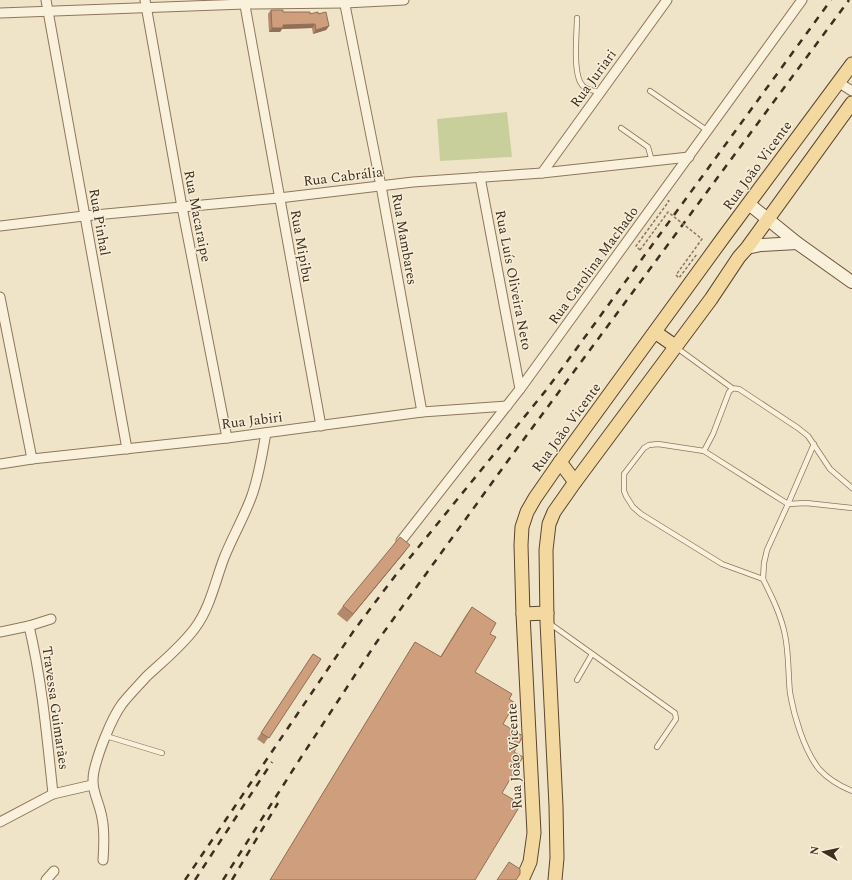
<svg xmlns="http://www.w3.org/2000/svg" width="852" height="880" font-family="Spectral,serif">
	<rect width="100%" height="100%" fill="#f0e4c8"/>
	<!-- green -->
	<polygon fill="#c9cf9b" points="507,112 512,157 440,161 437,119"/>
	<g fill="none" stroke-linecap="round" stroke-linejoin="round">
		<!-- service casing -->
		<g stroke="#8d765c" stroke-width="6">
			<g id="service">
				<path d="M577 18C577 33 572 76 583 86 587 90 595 91 600 92"/>
				<polyline points="650,91 708,131"/>
				<polyline points="621,128 648,147 652,161"/>
				<polyline points="677,348 732,388"/>
				<path d="M814 444 788 504 704 451 658 444 649 445 644 448 624 474V491L626 496 633 507 641 514 722 564 763 579C772 597 781 615 785 635 789 654 788 674 790 693 794 716 804 750 819 769 828 779 840 786 852 791"/>
				<path d="M704 451 713 434 729 392C732 388 734 388 739 389L798 428 808 436 830 469 852 488"/>
				<polyline points="763,579 764,563 767,550 788,504 806,503 852,508"/>
				<polyline points="549,623 675,713 676,719 657,747"/>
				<polyline points="577,680 592,654"/>
				<polyline points="106,736 162,753"/>
			</g>
		</g>
		<!-- minor casing -->
		<g stroke="#8d765c" stroke-width="11">
			<g id="minor">
				<polyline points="46,0 127,449"/>
				<polyline points="145,0 182,207 227,438"/>
				<polyline points="244,0 321,426"/>
				<polyline points="344,0 381,186 422,412"/>
				<polyline points="0,13 245,4 345,3 404,0"/>
				<polyline points="838,82 852,91"/>
				<polyline points="542,173 667,0"/>
				<polyline points="480,177 520,389"/>
				<polyline points="0,226 84,216 279,198 413,182 542,173 689,157"/>
				<polyline points="0,297 32,459"/>
				<polyline points="0,464 32,459 227,438 422,412 507,406"/>
				<polyline points="401,541 520,389 802,0"/>
				<path d="M29 626C42 681 47 737 53 794"/>
				<polyline points="0,632 29,626 51,619"/>
				<polyline points="0,822 53,794 92,785"/>
				<path d="M103 860C104 846 105 832 102 818 99 800 90 790 94 771 98 753 111 719 122 704 129 695 138 686 146 677 163 661 181 647 195 628 210 608 215 582 224 558 232 538 243 519 251 498 259 477 262 454 266 433"/>
				<polyline points="46,880 54,871"/>
			</g>
		</g>
		<!-- secondary casing -->
		<g stroke="#6f573f" stroke-width="14">
			<g id="secondary">
				<polyline points="749,204 797,243 852,282"/>
				<polyline points="747,248 761,245 797,243"/>
			</g>
		</g>
		<!-- primary casing -->
		<g stroke="#5b4430" stroke-width="15">
			<g id="primary">
				<polyline points="655,332 675,346"/>
				<polyline points="560,462 575,482"/>
				<polyline points="523,614 547,613"/>
				<polyline points="522,880 530,862 534,833 523,614 521,545 522,527 527,512 535,498 560,462 723,238 852,64"/>
				<polyline points="555,880 557,858 556,806 547,622 546,550 549,524 554,512 575,482 711,299 739,257 747,248 852,103"/>
			</g>
		</g>
		<!-- path -->
		<g stroke="#8d765c" stroke-width="1.5" stroke-dasharray="3 2" stroke-linecap="butt">
			<polyline points="640,250 636,246 669,201 667,200"/>
			<polyline points="676,275 679,278 697,254"/>
		</g>
		<!-- service -->
		<use href="#service" stroke="#faf1dc" stroke-width="4.5"/>
		<!-- minor -->
		<use href="#minor" stroke="#faf1dc" stroke-width="9"/>
		<!-- secondary -->
		<use href="#secondary" stroke="#faf1dc" stroke-width="12"/>
		<!-- primary -->
		<use href="#primary" stroke="#f3d9a0" stroke-width="13"/>
		<!-- rail -->
		<g stroke="#3d2e20" stroke-width="2.5" stroke-dasharray="7 7" stroke-linecap="butt">
			<polyline points="185,880 355,629 395,576 547,389 831,0"/>
			<polyline points="195,880 272,762"/>
			<polyline points="223,880 298,762 376,643 507,462 849,0"/>
			<polyline points="232,880 278,803"/>
		</g>
		<!-- path-bridge -->
		<polyline stroke="#8d765c" stroke-width="1.5" stroke-dasharray="3 2" stroke-linecap="butt" points="640,250 668,212 702,239 676,275"/>
	</g>
	<!-- wall -->
	<g fill="#b2896c">
		<polygon points="271,10 283,12 318,14 329,26 326,30 313,34 312,28 282,29 280,32 269,32 268,14"/>
		<polygon points="404,553 347,622 337,614 343,606"/>
		<polygon points="472,607 490,634 475,672 509,699 503,724 514,752 475,880 270,880 410,650 415,642 440,657 466,615"/>
		<polygon points="313,654 321,659 264,744 257,739"/>
	</g>
	<!-- shaded-wall -->
	<g fill="#916f58">
		<polygon points="315,24 312,28 282,29 280,32 269,32 272,28 283,25"/>
		<polygon points="329,26 326,30 313,34 316,30"/>
		<polygon points="410,545 404,553 347,622 353,614"/>
	</g>
	<!-- building -->
	<g fill="#cf9f7d" stroke="#916f58">
		<polygon points="271,10 283,10 283,12 310,12 310,14 318,12 318,14 326,12 329,26 316,30 315,24 283,25 283,28 272,28"/>
		<polygon points="400,537 410,545 353,614 343,606"/>
		<polygon points="472,607 496,623 490,634 496,637 475,672 512,694 509,699 515,703 503,724 523,736 514,752 523,757 502,793 521,804 475,880 270,880 415,642 441,657"/>
		<polygon points="313,654 321,659 269,738 261,733"/>
		<polygon points="509,862 520,869 520,874 516,880 497,880"/>
	</g>
	<g text-anchor="middle" stroke-width="3" stroke-linejoin="round" paint-order="stroke">
		<!-- street labels -->
		<g font-size="14" fill="#3d2e20" stroke="#f7eed8">
			<text transform="translate(593 78) rotate(-54)" y="5">Rua Juriari</text>
			<text transform="translate(757 165) rotate(-54)" y="5">Rua João Vicente</text>
			<text transform="translate(343 176) rotate(-7)" y="5">Rua Cabrália</text>
			<text transform="translate(198 216) rotate(79)" y="5">Rua Macaraipe</text>
			<text transform="translate(100 222) rotate(80)" y="5">Rua Pinhal</text>
			<text transform="translate(405 239) rotate(80)" y="5">Rua Mambares</text>
			<text transform="translate(302 246) rotate(80)" y="5">Rua Mipibu</text>
			<text transform="translate(593 265) rotate(-54)" y="5">Rua Carolina Machado</text>
			<text transform="translate(514 280) rotate(79)" y="5">Rua Luís Oliveira Neto</text>
			<text transform="translate(252 420) rotate(-7)" y="5">Rua Jabiri</text>
			<text transform="translate(566 427) rotate(-54)" y="5">Rua João Vicente</text>
			<text transform="translate(56 708) rotate(82)" y="5">Travessa Guimarães</text>
			<text transform="translate(514 756) rotate(-93)" y="5">Rua João Vicente</text>
		</g>
	</g>
	<!-- north arrow -->
	<g transform="translate(824 852) rotate(279)" stroke="#f7eed8" stroke-width="3" paint-order="stroke">
	<path d="M0-3L7 15L0 10L-7 15Z" fill="#3d2e20"/>
	<text y="-6" font-size="11" font-weight="bold" text-anchor="middle" fill="#3d2e20">N</text>
	</g>
</svg>
